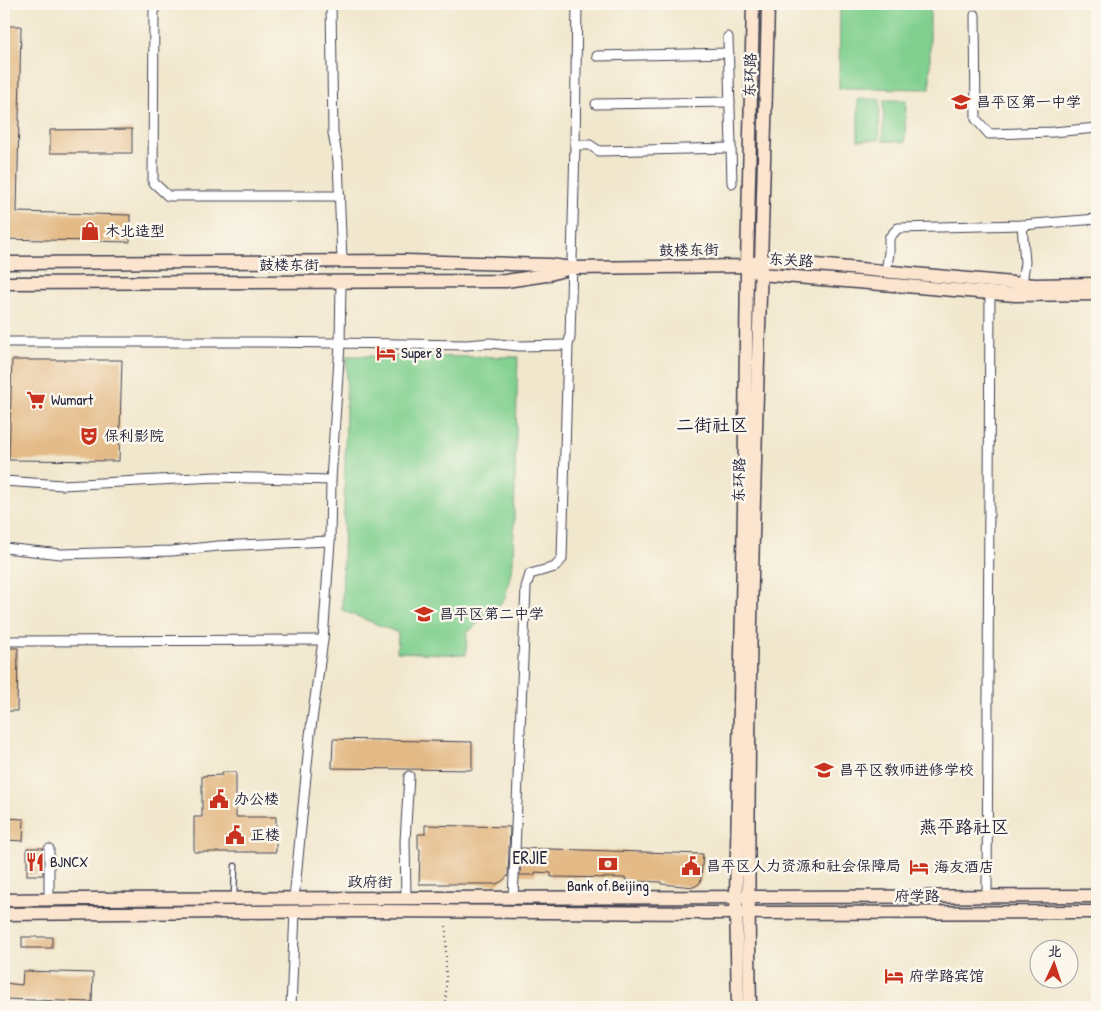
<svg xmlns="http://www.w3.org/2000/svg" width="1101" height="1011" font-family="'Patrick Hand','LXGW WenKai TC',sans-serif">
	<rect width="100%" height="100%" fill="#fbf7ec"/>
	<filter id="ink" filterUnits="userSpaceOnUse"><feTurbulence type="fractalNoise" baseFrequency=".02" numOctaves="2"/><feDisplacementMap in="SourceGraphic" scale="10" xChannelSelector="R" yChannelSelector="G"/><feConvolveMatrix kernelMatrix="1 2 1 2 8 2 1 2 1" color-interpolation-filters="sRGB"/></filter>
	<filter id="wash" filterUnits="userSpaceOnUse"><feTurbulence type="fractalNoise" baseFrequency=".0096" numOctaves="4" result="noise"/><feDisplacementMap in="SourceGraphic" scale="20" xChannelSelector="R" yChannelSelector="G"/><feGaussianBlur stdDeviation="1.12" result="paint"/><feColorMatrix in="noise" values="0 0 0 0 0 0 0 0 0 0 0 0 0 0 0 0 0 1.4 0 .05"/><feComposite in="paint" operator="in"/></filter>
	<g filter="url(#wash)">
		<rect width="100%" height="100%" fill="#f1e7cd"/>
		<!-- green -->
		<g fill="#81d08f" stroke="#527965">
			<polygon points="840,4 930,4 930,89 839,88"/>
			<polygon points="858,99 880,99 879,140 858,140"/>
			<polygon points="884,100 906,100 905,142 883,141"/>
			<polygon points="347,356 518,357 513,563 505,599 467,633 466,655 397,652 398,633 342,610"/>
		</g>
		<g id="blocks">
			<!-- building -->
			<g fill="#e3b985">
				<polygon points="4,26 21,26 17,212 130,215 130,242 4,239"/>
				<polygon points="132,129 132,153 50,153 50,130"/>
				<polygon points="12,360 122,360 119,461 9,460"/>
				<polygon points="4,648 18,648 17,711 4,711"/>
				<polygon points="333,739 472,742 472,770 332,768"/>
				<polygon points="222,772 236,772 236,817 276,817 276,852 194,852 194,817 202,817 202,776 222,775"/>
				<polygon points="4,818 24,819 23,841 4,840"/>
				<polygon points="425,825 510,827 508,876 501,882 496,884 419,884 420,849 418,849 418,834 425,834"/>
				<rect x="27" y="848" width="16" height="27"/>
				<polygon points="521,848 703,854 701,879 700,883 694,887 661,884 661,882 626,881 626,878 551,877 551,873 535,872 535,875 520,875"/>
				<rect x="22" y="937" width="30" height="11"/>
				<polygon points="23,971 93,973 92,1002 4,999 4,983 22,985"/>
			</g>
		</g>
	</g>
	<g filter="url(#ink)">
		<use href="#blocks" fill-opacity="0" stroke="#414051" stroke-width="1"/>
		<g fill="none" stroke-linecap="round" stroke-linejoin="round">
			<!-- lane casing -->
			<g stroke="#414051" stroke-width="7">
				<polyline id="lane" points="234,898 235,866"/>
			</g>
			<!-- street casing -->
			<g stroke="#414051" stroke-width="11">
				<g id="street">
					<polyline points="154,4 153,182 168,196 340,196"/>
					<polyline points="331,4 333,133 338,161 342,261"/>
					<polyline points="975,15 976,119 989,134 1053,132 1097,128"/>
					<polyline points="728,37 732,183"/>
					<polyline points="597,56 729,53"/>
					<polyline points="596,104 730,102"/>
					<polyline points="575,145 590,145 599,151 731,148"/>
					<polyline points="1022,225 1025,262 1022,284"/>
					<polyline points="886,271 889,253 889,238 898,228 1022,225 1097,219"/>
					<polyline points="4,342 267,342 467,345 490,343 519,346 568,345"/>
					<polyline points="4,481 62,485 216,477 331,480"/>
					<polyline points="4,548 61,554 172,551 218,546 330,541"/>
					<polyline points="4,641 323,640"/>
					<polyline points="987,897 990,293"/>
					<polyline points="406,898 405,841 409,776"/>
					<polyline points="294,899 310,735 323,640 330,541 331,480 340,344 341,281"/>
					<polyline points="513,899 526,587 530,574 555,567 562,559 568,345 570,338 575,145 577,4"/>
					<polyline points="49,900 49,849"/>
					<polyline points="291,1007 295,911"/>
				</g>
			</g>
			<!-- secondary casing -->
			<g stroke="#414051" stroke-width="15">
				<g id="secondary">
					<polyline points="4,263 405,261 549,265 572,268 747,266 761,261 783,262 1035,285 1097,284"/>
					<polyline points="753,270 760,274 1015,295 1097,294"/>
					<polyline points="4,283 506,281 546,275 567,269"/>
					<polyline points="4,900 79,899 1097,896"/>
					<polyline points="4,914 366,911 714,913 1097,912"/>
					<polyline points="738,1007 736,897 744,508 747,266 753,4"/>
					<path d="M750 1007C743 673 761 338 768 4"/>
				</g>
			</g>
			<!-- path -->
			<polyline stroke="#414051" stroke-width="2" stroke-dasharray="1 4" stroke-linecap="butt" points="446,1007 446,923"/>
			<!-- lane -->
			<use href="#lane" stroke="#fff" stroke-width="4.5"/>
			<!-- street -->
			<use href="#street" stroke="#fff" stroke-width="9"/>
			<!-- secondary -->
			<use href="#secondary" stroke="#fce5cf" stroke-width="12"/>
		</g>
	</g>
	<!-- icons -->
	<defs>
		<g id="school-bare" transform="scale(1.5)"><path d="M0-5L7-2L0 1L-7-2ZM-4 1L0 2.5L4 1V4Q0 6-4 4Z" fill="#c8321e" stroke="#fbf7ec" stroke-width="2.5" paint-order="stroke"/></g>
		<g id="shop-bare" transform="scale(1.5)"><path d="M-5-2.5h2.3a2.7 3.5 0 0 1 5.4 0H5L5.5 6h-11ZM-1.5-2.5h3a1.5 2.3 0 0 0-3 0Z" fill="#c8321e" stroke="#fbf7ec" stroke-width="2.5" paint-order="stroke"/></g>
		<g id="hotel-bare" transform="scale(1.5)"><path d="M-6-4.5h1.5V1H6V5H4.5V3h-9V5H-6ZM-4 0a1.8 1.8 0 1 1 3.6 0ZM.5 0V-2.5h3Q6-2.5 6 0Z" fill="#c8321e" stroke="#fbf7ec" stroke-width="2.5" paint-order="stroke"/></g>
		<g id="supermarket-bare" transform="scale(1.5)"><path d="M-6-5.5h2.5l.6 2H6L4.5 2H-2.5L-4.4-4H-6ZM-1.5 3.2a1.3 1.3 0 1 0 .1 0ZM3 3.2a1.3 1.3 0 1 0 .1 0Z" fill="#c8321e" stroke="#fbf7ec" stroke-width="2.5" paint-order="stroke"/></g>
		<g id="theatre-bare" transform="scale(1.5)"><path d="M-5-5.5Q0-4 5-5.5V0Q5 5 0 6Q-5 5-5 0ZM-3.3-2.5H-1v1.5H-3.3ZM1-2.5H3.3v1.5H1ZM-2.8 1Q0 5.5 2.8 1Z" fill="#c8321e" stroke="#fbf7ec" stroke-width="2.5" paint-order="stroke"/></g>
		<g id="civic-bare" transform="scale(1.5)"><path d="M-.6-6.5H3V-4.5H.6V-3L4-1V1h2V6H-6V1h2V-1L-.6-3ZM-1.2 2.5V6h2.4V2.5Z" fill="#c8321e" stroke="#fbf7ec" stroke-width="2.5" paint-order="stroke"/></g>
		<g id="restaurant-bare" transform="scale(1.5)"><path d="M-5-6h1v4h1v-4h1v4h1v-4h1v5L-1.5 .5V6h-2V.5L-5-1ZM5-6V6H3V1.5H1.5Q1.5-4 5-6Z" fill="#c8321e" stroke="#fbf7ec" stroke-width="2.5" paint-order="stroke"/></g>
		<g id="bank-bare" transform="scale(1.5)"><path d="M-6-4H6V4H-6ZM0-2.3a2.3 2.3 0 1 0 0 4.6a2.3 2.3 0 1 0 0-4.6Z" fill="#c8321e" stroke="#fbf7ec" stroke-width="2.5" paint-order="stroke"/></g>
	</defs>
	<g fill-rule="evenodd">
		<use href="#school-bare" x="961" y="102"/>
		<use href="#shop-bare" x="90" y="231"/>
		<use href="#hotel-bare" x="386" y="353"/>
		<use href="#supermarket-bare" x="36" y="400"/>
		<use href="#theatre-bare" x="89" y="436"/>
		<use href="#school-bare" x="424" y="614"/>
		<use href="#school-bare" x="824" y="770"/>
		<use href="#civic-bare" x="219" y="799"/>
		<use href="#civic-bare" x="235" y="835"/>
		<use href="#restaurant-bare" x="35" y="862"/>
		<use href="#bank-bare" x="608" y="864"/>
		<use href="#civic-bare" x="691" y="866"/>
		<use href="#hotel-bare" x="919" y="867"/>
		<use href="#hotel-bare" x="894" y="976"/>
	</g>
	<g text-anchor="middle" stroke-width="5" stroke-linejoin="round" paint-order="stroke">
		<!-- street labels -->
		<g font-size="15" fill="#22223b" stroke="#fbf7ec">
			<text transform="translate(750 75) rotate(-88)" y="5">东环路</text>
			<text transform="translate(689 250) rotate(-1)" y="5">鼓楼东街</text>
			<text transform="translate(791 260) rotate(4)" y="5">东关路</text>
			<text x="289" y="270">鼓楼东街</text>
			<text transform="translate(739 480) rotate(-89)" y="5">东环路</text>
			<text x="370" y="887">政府街</text>
			<text x="917" y="901">府学路</text>
		</g>
		<!-- poi labels -->
		<g font-size="15" fill="#22223b" stroke="#fbf7ec" text-anchor="start">
			<text x="976" y="107">昌平区第一中学</text>
			<text x="105" y="236">木北造型</text>
			<text x="401" y="358">Super 8</text>
			<text x="51" y="405">Wumart</text>
			<text x="104" y="441">保利影院</text>
			<text x="439" y="619">昌平区第二中学</text>
			<text x="839" y="775">昌平区教师进修学校</text>
			<text x="234" y="804">办公楼</text>
			<text x="250" y="840">正楼</text>
			<text x="50" y="867">BJNCX</text>
			<text x="706" y="871">昌平区人力资源和社会保障局</text>
			<text x="934" y="872">海友酒店</text>
			<text x="608" y="891" text-anchor="middle">Bank of Beijing</text>
			<text x="909" y="981">府学路宾馆</text>
		</g>
		<!-- quarter labels -->
		<g font-size="18" fill="#22223b" stroke="#fbf7ec">
			<text x="712" y="431">二街社区</text>
			<text x="964" y="833">燕平路社区</text>
			<text x="530" y="864">ERJIE</text>
		</g>
	</g>
	<!-- margin -->
	<rect width="1101" height="1011" fill="none" stroke="#fbf7ec" stroke-width="20"/>
	<!-- north arrow -->
	<g transform="translate(1054 964) rotate(3)"><circle r="24" fill="#fbf7ec" stroke="#a4a2a5"/>
	<path d="M0-4L9 19L0 12L-9 19Z" fill="#c8321e"/>
	<text y="-8" font-size="14" font-weight="bold" text-anchor="middle" fill="#22223b">北</text>
	</g>
</svg>
